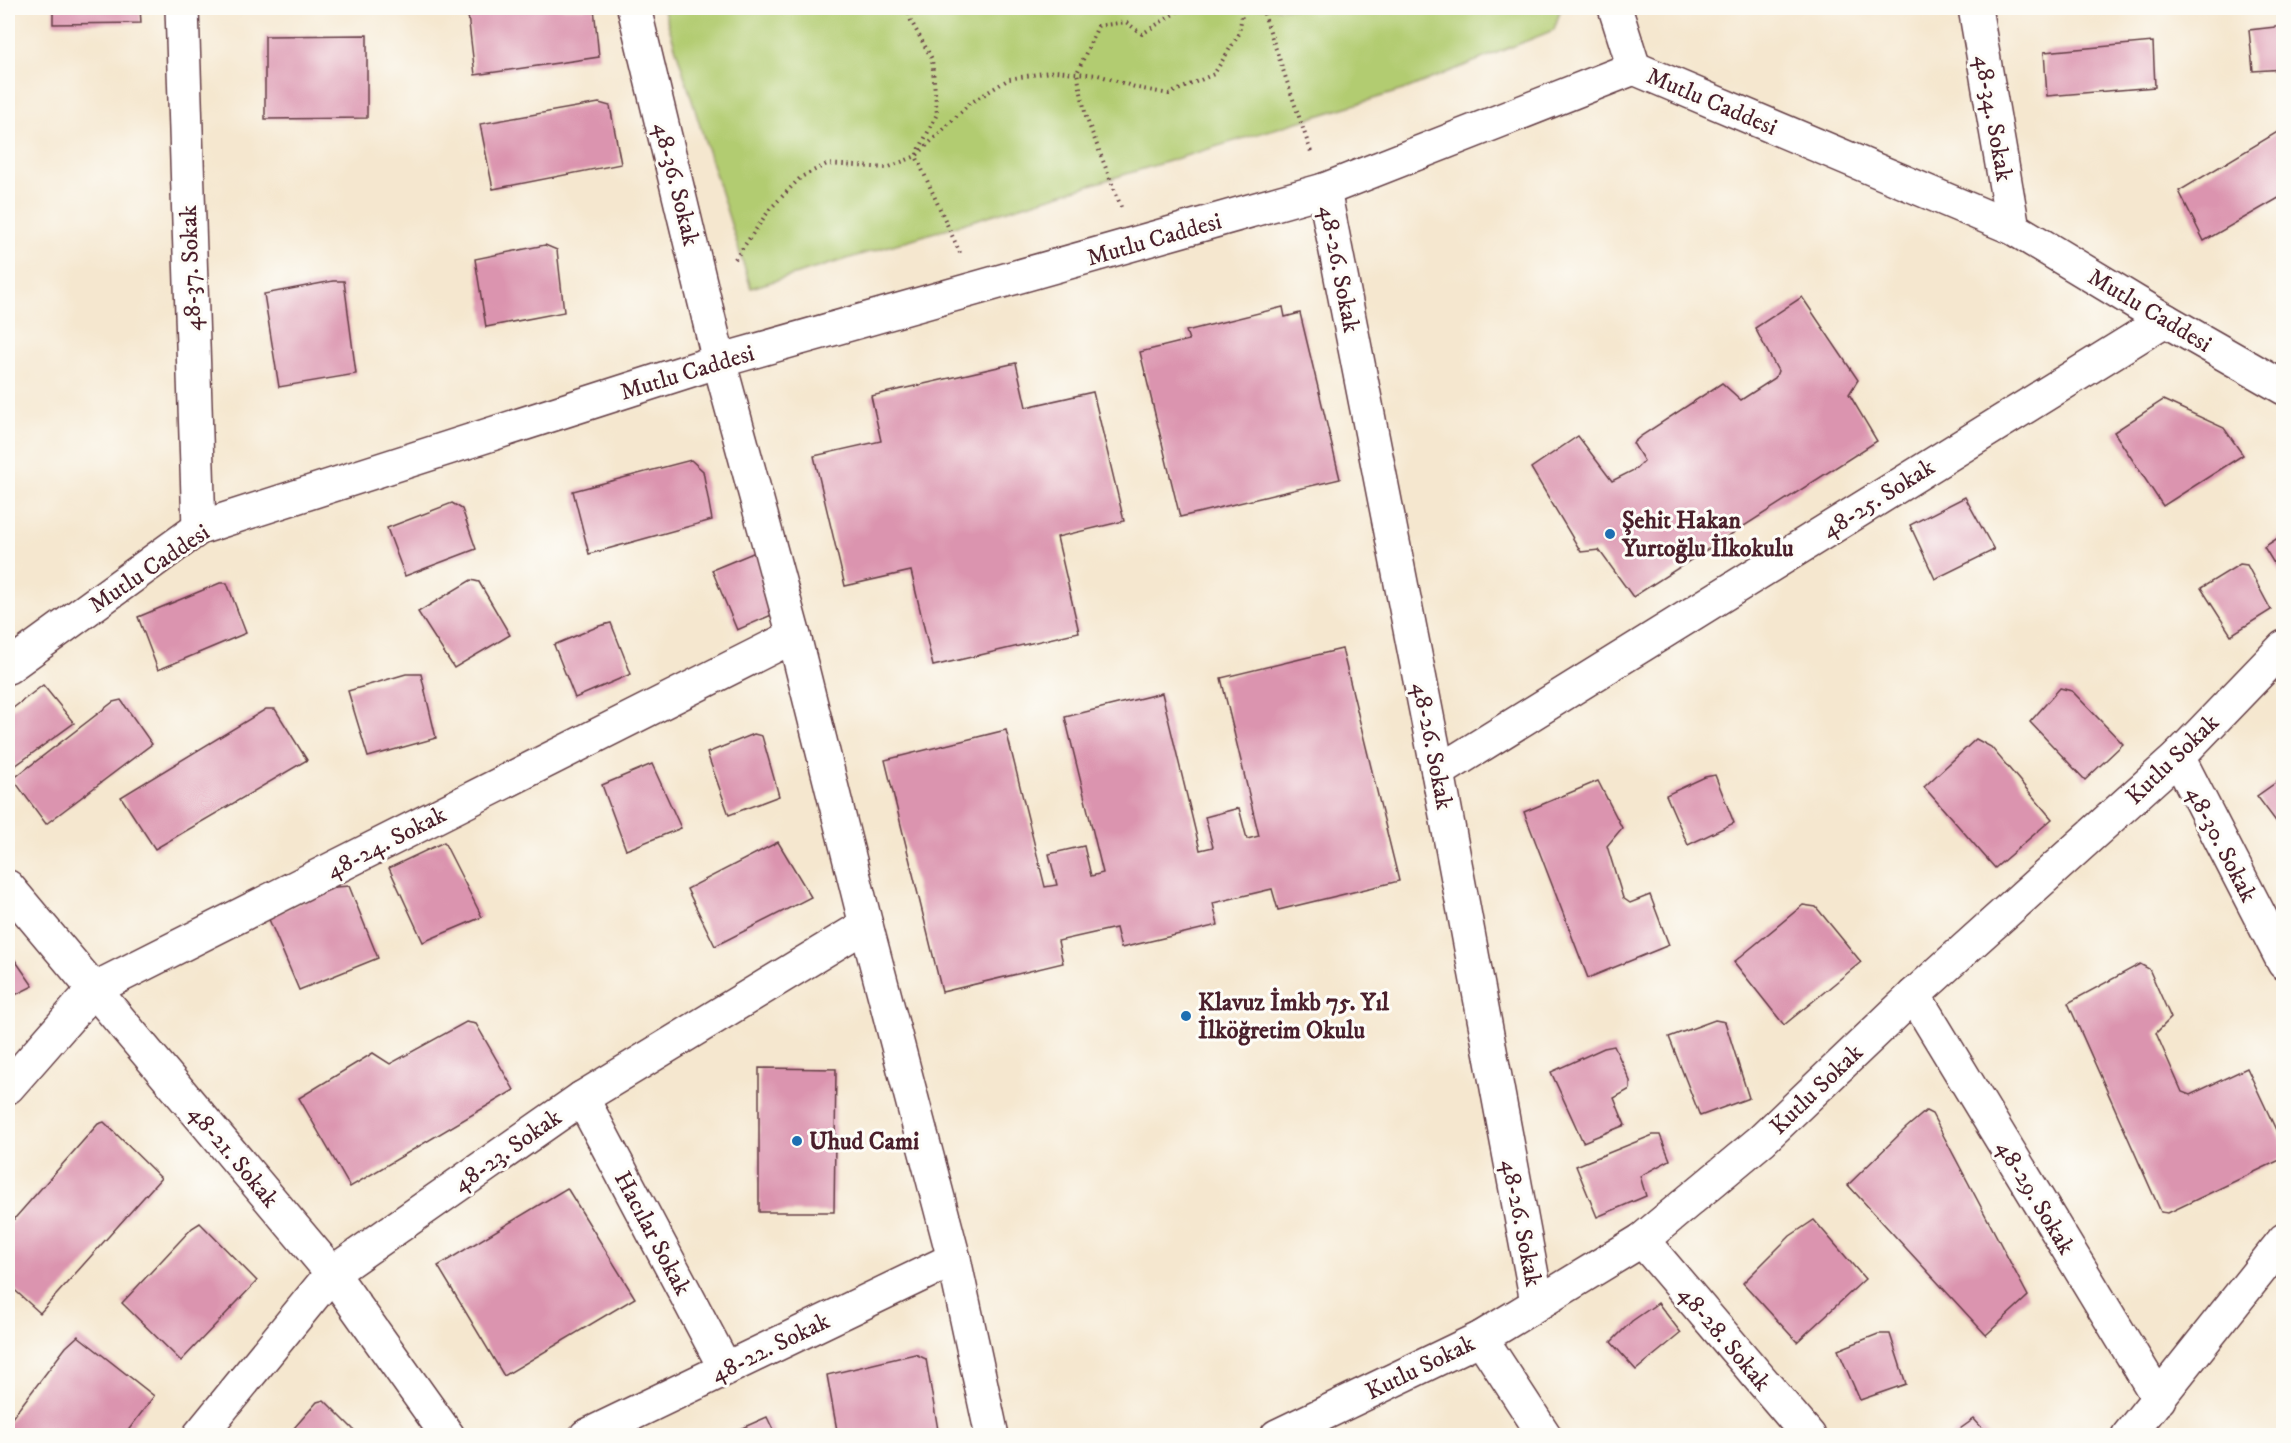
<svg xmlns="http://www.w3.org/2000/svg" width="2291" height="1443" font-family="'IM FELL DW Pica',serif">
	<rect width="100%" height="100%" fill="#fdfcf7"/>
	<filter id="ink" filterUnits="userSpaceOnUse"><feTurbulence type="fractalNoise" baseFrequency=".0167" numOctaves="2"/><feDisplacementMap in="SourceGraphic" scale="12" xChannelSelector="R" yChannelSelector="G"/><feConvolveMatrix kernelMatrix="1 2 1 2 8 2 1 2 1" color-interpolation-filters="sRGB"/></filter>
	<filter id="wash" filterUnits="userSpaceOnUse"><feTurbulence type="fractalNoise" baseFrequency=".008" numOctaves="4" result="noise"/><feDisplacementMap in="SourceGraphic" scale="24" xChannelSelector="R" yChannelSelector="G"/><feGaussianBlur stdDeviation="1.35" result="paint"/><feColorMatrix in="noise" values="0 0 0 0 0 0 0 0 0 0 0 0 0 0 0 0 0 1.4 0 .05"/><feComposite in="paint" operator="in"/></filter>
	<g filter="url(#wash)">
		<rect width="100%" height="100%" fill="#f5e7cf"/>
		<!-- green -->
		<polygon fill="#b2cc71" stroke="#7e764e" stroke-width="1.5" points="663,8 1561,8 1554,30 1406,89 751,288"/>
		<g id="blocks">
			<!-- building -->
			<g fill="#db94af">
				<polygon points="53,8 140,8 141,23 53,24"/>
				<polygon points="511,8 594,8 599,57 475,75 468,15"/>
				<polygon points="2284,26 2284,69 2253,71 2249,30"/>
				<polygon points="367,35 367,118 265,119 265,36"/>
				<polygon points="2153,42 2155,87 2047,96 2044,52"/>
				<polygon points="599,103 610,106 621,164 493,189 480,124"/>
				<polygon points="2284,128 2284,195 2204,241 2179,191"/>
				<polygon points="545,245 557,250 564,312 486,327 475,259"/>
				<polygon points="333,281 344,281 356,374 279,387 264,294"/>
				<polygon points="1802,297 1858,380 1849,394 1877,441 1633,597 1599,550 1581,552 1531,468 1578,436 1612,481 1636,469 1644,461 1633,443 1641,436 1722,383 1741,400 1775,378 1778,371 1755,328"/>
				<polygon points="1283,307 1285,317 1300,313 1340,479 1180,517 1140,352 1189,340 1186,331"/>
				<polygon points="1016,363 1026,407 1093,392 1124,521 1057,537 1079,632 933,666 911,571 845,586 814,456 881,441 871,396"/>
				<polygon points="2163,400 2224,428 2243,455 2163,506 2114,432"/>
				<polygon points="691,460 703,471 712,520 589,554 573,491"/>
				<polygon points="1965,497 1994,550 1935,579 1910,525"/>
				<polygon points="452,503 462,509 476,549 405,576 387,528"/>
				<polygon points="2284,534 2284,580 2264,547"/>
				<polygon points="765,548 790,607 737,630 712,570"/>
				<polygon points="2240,564 2247,565 2271,610 2231,635 2201,588"/>
				<polygon points="471,580 479,582 510,635 454,668 418,612"/>
				<polygon points="220,583 227,583 246,633 158,670 138,617"/>
				<polygon points="611,623 631,674 575,698 554,645 599,626"/>
				<polygon points="1342,649 1399,881 1278,910 1272,889 1213,903 1218,925 1121,948 1116,928 1058,941 1063,963 942,992 885,760 1006,730 1045,887 1057,885 1049,854 1084,846 1091,876 1103,873 1065,717 1162,693 1200,850 1213,847 1205,817 1239,808 1247,839 1259,836 1221,678"/>
				<polygon points="406,674 421,674 436,738 368,757 348,691"/>
				<polygon points="43,685 74,723 8,771 8,712"/>
				<polygon points="2060,688 2072,691 2123,744 2085,780 2030,722"/>
				<polygon points="121,700 152,744 46,824 13,779 113,702"/>
				<polygon points="266,709 275,709 307,760 155,849 121,797"/>
				<polygon points="754,734 762,736 779,796 729,815 707,753"/>
				<polygon points="1976,739 1991,747 2052,819 1995,868 1924,787"/>
				<polygon points="652,764 681,828 626,850 602,785"/>
				<polygon points="1715,775 1734,823 1688,845 1666,795 1705,777"/>
				<polygon points="2284,777 2284,832 2257,796"/>
				<polygon points="1598,781 1622,828 1607,846 1623,898 1630,903 1650,895 1669,945 1588,978 1524,812"/>
				<polygon points="444,842 482,917 423,942 389,868"/>
				<polygon points="778,842 811,897 715,946 687,889"/>
				<polygon points="349,886 378,958 299,990 268,917 336,887"/>
				<polygon points="1803,905 1816,907 1861,962 1784,1025 1734,962"/>
				<polygon points="8,950 33,986 9,998 8,996"/>
				<polygon points="2140,964 2149,969 2171,1018 2156,1033 2182,1092 2190,1095 2247,1068 2284,1147 2284,1158 2168,1213 2161,1212 2068,1003"/>
				<polygon points="1715,1020 1725,1022 1749,1098 1700,1116 1669,1037"/>
				<polygon points="466,1022 476,1024 514,1090 350,1187 299,1098 373,1053 390,1064"/>
				<polygon points="1614,1046 1630,1081 1630,1089 1614,1098 1625,1125 1583,1142 1551,1072 1604,1048"/>
				<polygon points="759,1068 836,1069 834,1212 759,1212"/>
				<polygon points="1926,1111 1932,1114 2028,1296 1986,1335 1848,1185 1906,1128"/>
				<polygon points="104,1122 161,1178 40,1313 8,1284 8,1226 98,1124"/>
				<polygon points="1653,1135 1660,1135 1670,1160 1640,1176 1646,1196 1597,1217 1576,1166"/>
				<polygon points="567,1188 635,1298 504,1376 438,1266"/>
				<polygon points="1814,1220 1865,1279 1797,1342 1743,1283 1790,1236"/>
				<polygon points="200,1223 257,1281 181,1361 122,1303 192,1228"/>
				<polygon points="1658,1303 1681,1333 1636,1370 1611,1342 1632,1321"/>
				<polygon points="1878,1334 1890,1334 1906,1384 1860,1400 1838,1350"/>
				<polygon points="78,1336 154,1396 124,1436 8,1436 8,1423 66,1347"/>
				<polygon points="915,1354 926,1359 939,1436 838,1436 827,1375"/>
				<polygon points="324,1400 360,1436 287,1436 317,1402"/>
				<polygon points="767,1417 776,1436 724,1436"/>
				<polygon points="1974,1419 1989,1436 1950,1436"/>
			</g>
		</g>
	</g>
	<g filter="url(#ink)">
		<use href="#blocks" fill-opacity="0" stroke="#643d44" stroke-width="1.5"/>
		<g fill="none" stroke-linecap="round" stroke-linejoin="round">
			<!-- street casing -->
			<g stroke="#643d44" stroke-width="36">
				<g id="street">
					<polyline points="182,8 199,528"/>
					<polyline points="634,8 719,361 794,636 866,925 954,1259 992,1436"/>
					<polyline points="1615,8 1634,68"/>
					<polyline points="1975,8 2013,228"/>
					<polyline points="1324,190 1438,772 1537,1302"/>
					<polyline points="8,667 199,528 719,361 1324,190 1634,68 2013,228 2165,320 2284,388"/>
					<polyline points="2178,757 2284,963"/>
					<polyline points="1438,772 2165,320"/>
					<polyline points="8,887 332,1273 448,1436"/>
					<polyline points="1914,995 2159,1399"/>
					<polyline points="8,1087 94,989 794,636"/>
					<polyline points="582,1098 725,1368"/>
					<polyline points="1642,1240 1809,1436"/>
					<polyline points="1481,1338 1545,1436"/>
					<polyline points="199,1436 332,1273 582,1098 866,925"/>
					<polyline points="586,1436 954,1259"/>
					<polyline points="1277,1436 1481,1338 1642,1240 1762,1140 1914,995 2178,757 2284,647"/>
					<polyline points="2128,1436 2284,1240"/>
				</g>
			</g>
			<!-- path -->
			<g stroke="#643d44" stroke-width="4" stroke-dasharray="1.5 4.5" stroke-linecap="butt">
				<polyline points="908,8 911,21 932,59 937,114 916,156 960,253"/>
				<polyline points="914,8 984,10 991,8"/>
				<polyline points="1262,8 1312,155"/>
				<polyline points="1121,207 1086,117 1077,73 1098,26 1126,22 1142,34 1183,8"/>
				<polyline points="735,259 770,209 801,177 827,164 887,168 916,156 969,104 1009,79 1055,71 1098,75 1138,88 1169,94 1214,74 1239,34 1243,8"/>
			</g>
			<!-- street -->
			<use href="#street" stroke="#fff" stroke-width="33"/>
		</g>
	</g>
	<!-- markers -->
	<g fill="#1f6fb2" stroke="#fdfcf7" stroke-width="2">
		<circle cx="1610" cy="534" r="6"/>
		<circle cx="1186" cy="1016" r="6"/>
		<circle cx="797" cy="1141" r="6"/>
	</g>
	<g text-anchor="middle" stroke-width="6" stroke-linejoin="round" paint-order="stroke">
		<!-- street labels -->
		<g font-size="24" fill="#4a1f2b" stroke="#fdfcf7">
			<text transform="translate(1712 101) rotate(23)" y="8">Mutlu Caddesi</text>
			<text transform="translate(1994 118) rotate(80)" y="8">48-34. Sokak</text>
			<text transform="translate(677 184) rotate(76)" y="8">48-36. Sokak</text>
			<text transform="translate(1154 239) rotate(-16)" y="8">Mutlu Caddesi</text>
			<text transform="translate(190 268) rotate(-92)" y="8">48-37. Sokak</text>
			<text transform="translate(1340 269) rotate(79)" y="8">48-26. Sokak</text>
			<text transform="translate(2150 310) rotate(31)" y="8">Mutlu Caddesi</text>
			<text transform="translate(687 372) rotate(-17)" y="8">Mutlu Caddesi</text>
			<text transform="translate(1878 498) rotate(-32)" y="8">48-25. Sokak</text>
			<text transform="translate(149 568) rotate(-34)" y="8">Mutlu Caddesi</text>
			<text transform="translate(1433 746) rotate(79)" y="8">48-26. Sokak</text>
			<text transform="translate(2172 759) rotate(-44)" y="8">Kutlu Sokak</text>
			<text transform="translate(386 842) rotate(-27)" y="8">48-24. Sokak</text>
			<text transform="translate(2222 844) rotate(63)" y="8">48-30. Sokak</text>
			<text transform="translate(1816 1089) rotate(-44)" y="8">Kutlu Sokak</text>
			<text transform="translate(507 1150) rotate(-35)" y="8">48-23. Sokak</text>
			<text transform="translate(234 1156) rotate(50)" y="8">48-21. Sokak</text>
			<text transform="translate(2036 1197) rotate(59)" y="8">48-29. Sokak</text>
			<text transform="translate(1522 1223) rotate(79)" y="8">48-26. Sokak</text>
			<text transform="translate(653 1233) rotate(62)" y="8">Hacılar Sokak</text>
			<text transform="translate(1725 1338) rotate(50)" y="8">48-28. Sokak</text>
			<text transform="translate(770 1347) rotate(-26)" y="8">48-22. Sokak</text>
			<text transform="translate(1420 1367) rotate(-26)" y="8">Kutlu Sokak</text>
		</g>
		<!-- poi labels -->
		<g font-size="24" font-weight="bold" fill="#4a1f2b" stroke="#fdfcf7" text-anchor="start">
			<text x="1622" y="528">Şehit Hakan<tspan x="1622" dy="28">Yurtoğlu İlkokulu</tspan></text>
			<text x="1198" y="1010">Klavuz İmkb 75. Yıl<tspan x="1198" dy="28">İlköğretim Okulu</tspan></text>
			<text x="809" y="1149">Uhud Cami</text>
		</g>
	</g>
	<!-- margin -->
	<rect width="2291" height="1443" fill="none" stroke="#fdfcf7" stroke-width="30"/>
</svg>
